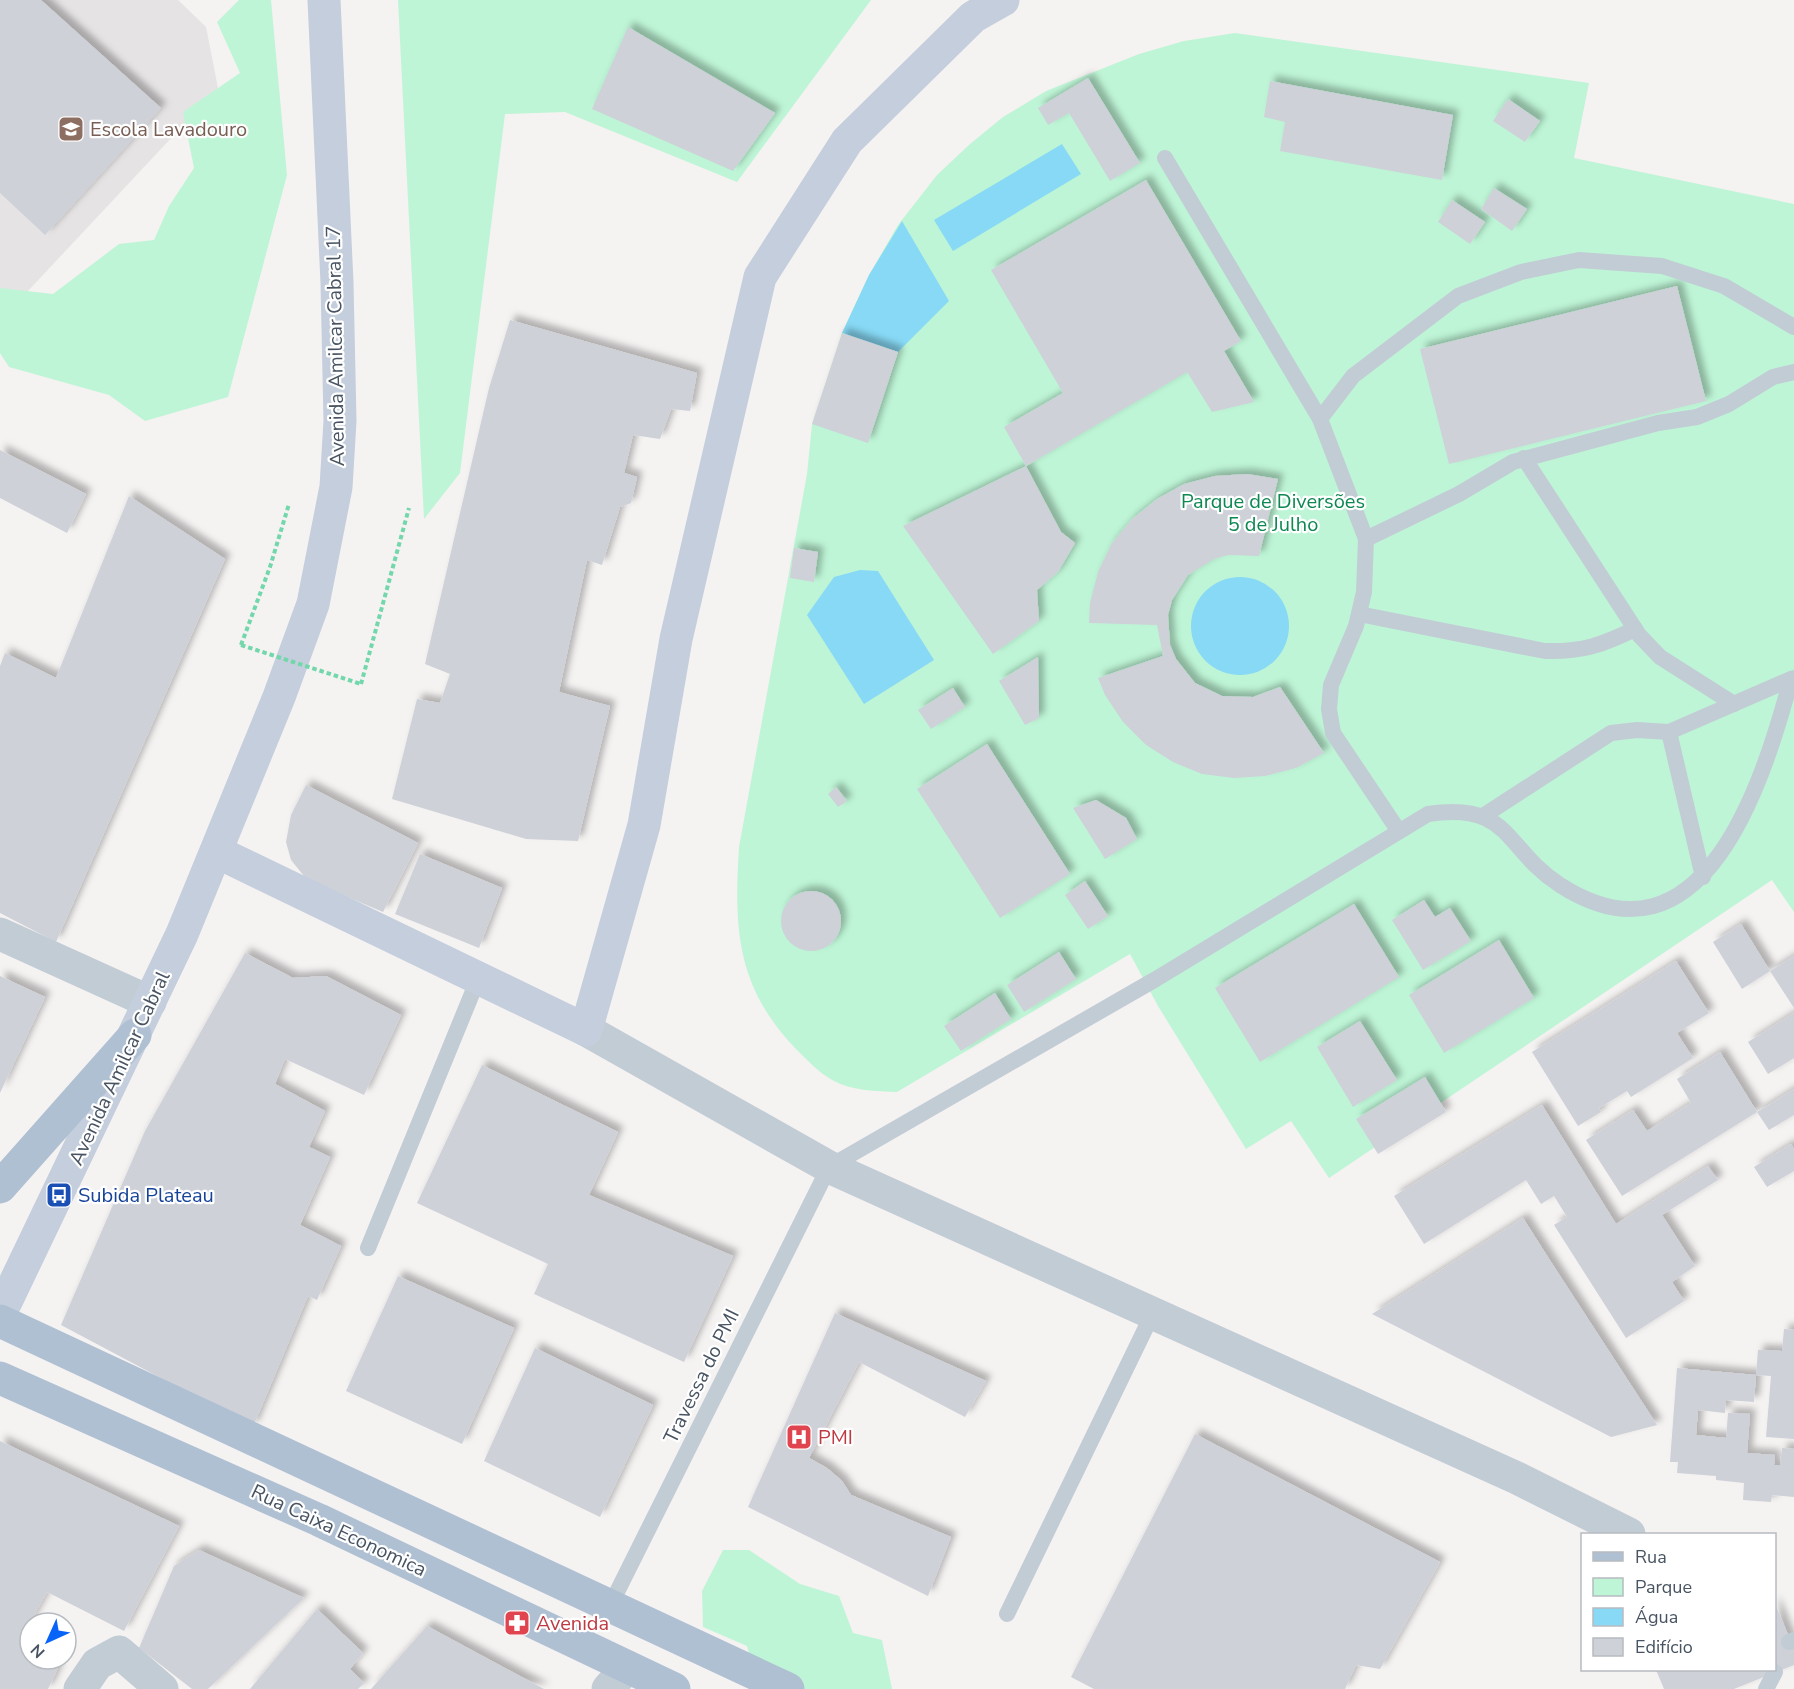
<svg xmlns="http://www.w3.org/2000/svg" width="1794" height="1689" font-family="'Nunito Sans',sans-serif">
	<defs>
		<filter id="shadow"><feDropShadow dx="5.5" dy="-5.5" stdDeviation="3" flood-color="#0004"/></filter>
	</defs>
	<rect width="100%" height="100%" fill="#f5f2f2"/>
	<!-- education -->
	<polygon fill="#e6e3e4" points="0,0 178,0 206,27 218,88 12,308 0,300"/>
	<!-- green -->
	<g fill="#bef5d6">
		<polygon points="239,0 271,0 287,175 228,397 145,421 109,395 9,367 0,353 0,288 53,294 119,244 154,240 169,206 194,168 183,112 240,73 217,22"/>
		<polygon points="398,0 871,0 737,182 565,112 505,114 460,473 424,519"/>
		<path d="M1235 33 1589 83 1574 158 1794 204V912L1772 880 1329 1178 1291 1121 1246 1149 1158 1006 1130 954 897 1092C877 1091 852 1091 834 1081 819 1073 807 1060 795 1048 736 986 734 928 739 847L807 474 812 424 842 333 869 275 898 225 937 175 970 144 1003 117 1046 91 1139 54 1184 41Z"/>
		<polygon points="723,1550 749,1550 800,1584 839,1596 853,1633 882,1640 892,1689 770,1689 757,1682 747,1646 703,1627 702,1591"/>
	</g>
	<!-- water -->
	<g fill="#87d9f5">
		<polygon points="1062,144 1081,174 953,251 934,220"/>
		<polygon points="902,221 949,301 898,352 842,333 869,275"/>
		<polygon points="860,570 878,571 934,660 864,704 807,615 834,577"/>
		<circle cx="1240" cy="626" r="49"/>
	</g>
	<!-- building -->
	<g fill="#ced1d8" filter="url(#shadow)">
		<polygon points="0,0 41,0 161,108 45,235 0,193"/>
		<polygon points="628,27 775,113 733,171 592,109"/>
		<polygon points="1088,78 1140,163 1110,181 1069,113 1048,125 1038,108"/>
		<polygon points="1270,81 1453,115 1442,180 1280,151 1285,122 1264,117"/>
		<polygon points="1508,99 1540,121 1525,142 1493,121"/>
		<polygon points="1146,180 1241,341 1224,351 1254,402 1212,412 1187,372 1026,466 1061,532 1075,543 1058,572 1037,590 1039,621 993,654 903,526 1026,466 1004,427 1063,393 991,270"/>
		<polygon points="1494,188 1527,209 1512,231 1481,209"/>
		<polygon points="1452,200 1485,222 1470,244 1438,222"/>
		<polygon points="1677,286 1706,401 1449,464 1420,349"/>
		<polygon points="510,320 697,373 690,411 671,409 660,439 633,435 624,473 637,477 631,503 620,507 602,565 587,560 559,692 610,706 578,841 526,839 392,799 417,699 440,703 450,674 425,664 489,388"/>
		<polygon points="842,333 898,352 868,443 812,424"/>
		<polygon points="0,450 86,494 67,533 0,498"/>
		<polygon points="1247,474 1278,479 1259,556 1228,555 1214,559 1188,575 1172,600 1168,615 1170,645 1176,659 1195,683 1222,696 1253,697 1280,687 1324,753 1296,768 1265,776 1234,778 1202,774 1173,762 1146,745 1123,722 1105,695 1098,678 1163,656 1157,625 1089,623 1090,603 1098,572 1112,543 1132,519 1157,499 1184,484 1215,476"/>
		<polygon points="129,496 225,559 56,942 0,913 0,666 5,653 56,678"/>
		<polygon points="794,548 818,552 814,582 790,578"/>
		<polygon points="1038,657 1039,718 1025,725 999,681"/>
		<polygon points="953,688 965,707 931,729 918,710"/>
		<polygon points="987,744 1070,874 1000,918 917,789"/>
		<polygon points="306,785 418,843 383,912 324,887 304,876 291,860 286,842 291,815"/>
		<polygon points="836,787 847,801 838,807 828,794"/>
		<polygon points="1096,800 1126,818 1137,839 1105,859 1073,808"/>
		<polygon points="420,854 502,888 479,948 395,914"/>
		<polygon points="1085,881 1108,916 1088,929 1065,895"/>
		<circle cx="811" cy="921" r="30"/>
		<polygon points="1424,900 1435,917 1450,908 1471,941 1423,970 1392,920"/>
		<polygon points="1354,904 1399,977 1260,1062 1215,988"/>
		<polygon points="1741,924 1770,971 1742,989 1713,942"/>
		<polygon points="1499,940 1534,998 1444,1053 1409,995"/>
		<polygon points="1059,952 1076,979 1024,1012 1007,985"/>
		<polygon points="245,953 293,978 326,976 401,1015 364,1095 285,1059 275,1084 325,1111 309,1147 330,1157 300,1225 341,1246 317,1300 308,1296 253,1427 61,1325 145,1131"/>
		<polygon points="1794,956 1794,1008 1770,971"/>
		<polygon points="1676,961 1709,1013 1677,1033 1693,1058 1631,1097 1627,1091 1599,1108 1601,1112 1578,1126 1532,1052"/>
		<polygon points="0,976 45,997 0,1093"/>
		<polygon points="995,993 1011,1019 961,1051 944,1026"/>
		<polygon points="1794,1013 1794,1058 1768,1074 1748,1042"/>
		<polygon points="1360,1021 1397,1080 1353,1107 1317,1047"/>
		<polygon points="1720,1052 1757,1112 1794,1089 1794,1115 1769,1130 1757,1112 1622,1196 1586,1140 1633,1110 1647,1131 1691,1103 1677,1079"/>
		<polygon points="482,1065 618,1132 589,1195 733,1256 684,1362 534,1294 548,1264 417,1203"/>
		<polygon points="1425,1077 1446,1112 1378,1154 1356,1119"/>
		<polygon points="1542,1105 1616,1224 1708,1166 1718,1180 1662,1215 1695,1266 1672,1282 1684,1301 1626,1338 1554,1225 1567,1217 1554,1196 1541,1204 1526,1180 1424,1244 1394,1196"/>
		<polygon points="1791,1144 1794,1149 1794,1171 1767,1187 1754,1167"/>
		<polygon points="1523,1218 1551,1262 1657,1425 1611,1437 1372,1314"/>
		<polygon points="398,1276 514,1328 462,1444 346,1391"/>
		<polygon points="835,1313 986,1381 965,1417 859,1362 809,1458 827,1468 842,1481 851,1495 951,1537 928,1596 748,1507"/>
		<polygon points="1784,1329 1794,1330 1794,1439 1766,1437 1771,1376 1756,1375 1758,1350 1782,1351"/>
		<polygon points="535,1348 653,1405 600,1517 484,1461"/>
		<polygon points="1677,1368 1756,1375 1754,1402 1726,1400 1725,1413 1698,1410 1696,1435 1726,1438 1728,1413 1750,1414 1747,1453 1775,1455 1774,1465 1780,1465 1782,1448 1794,1449 1794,1497 1772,1495 1771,1502 1743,1500 1744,1483 1716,1480 1716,1476 1677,1473 1678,1462 1670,1462"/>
		<polygon points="1195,1434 1440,1562 1380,1669 1356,1665 1345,1689 1094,1689 1071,1677"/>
		<polygon points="0,1441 179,1526 124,1631 47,1592 19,1642 30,1649 30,1659 45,1659 58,1668 48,1689 0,1689"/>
		<polygon points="199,1550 304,1598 208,1689 192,1689 139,1648 174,1566"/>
		<polygon points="1774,1601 1794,1649 1794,1665 1734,1689 1664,1689 1656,1670 1774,1670"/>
		<polygon points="317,1609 363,1653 350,1669 364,1683 358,1689 250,1689"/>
		<polygon points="427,1626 544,1689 371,1689"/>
	</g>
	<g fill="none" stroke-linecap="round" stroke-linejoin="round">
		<!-- path -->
		<g stroke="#72d7ab" stroke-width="4" stroke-dasharray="4.5 3" stroke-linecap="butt">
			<polyline points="241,645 270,567 289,504"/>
			<polyline points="361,684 409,508"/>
		</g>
		<!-- lane -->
		<g stroke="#c2ccd5" stroke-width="16">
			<polyline points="1165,158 1320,419 1366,539 1364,592 1356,626 1331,685 1329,709 1333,733 1398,830"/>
			<polyline points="1320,419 1353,376 1458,296 1521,272 1579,260 1662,266 1724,286 1794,327"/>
			<polyline points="1524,458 1639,635 1660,657 1734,704"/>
			<polyline points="1366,539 1459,494 1513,462 1658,423 1697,417 1729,404 1773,377 1794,372"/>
			<path d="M1359 614 1545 651C1583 652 1602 645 1635 629"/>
			<polyline points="1669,732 1703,877"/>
			<polyline points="1483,816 1611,733 1637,730 1669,732 1791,679"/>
			<polyline points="368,1248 478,979"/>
			<path d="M611 1604 829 1167 1156 979 1428 814C1511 801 1504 849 1560 885 1703 977 1763 783 1791 679L1794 678"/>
			<polyline points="1007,1614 1152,1315"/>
			<polyline points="1789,1642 1794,1640"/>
			<polyline points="1766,1689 1775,1672"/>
		</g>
		<!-- street -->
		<g stroke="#c2ccd5" stroke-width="33">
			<polyline points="0,934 150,1002"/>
			<polyline points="586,1030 829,1167 1517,1478 1629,1534"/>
			<polyline points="80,1689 97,1664 119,1652 162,1689"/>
			<polyline points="608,1689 627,1667"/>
		</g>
		<!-- secondary -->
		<g stroke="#c4cedc" stroke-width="33">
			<polyline points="217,852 586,1030 644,825 676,639 760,277 847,141 973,17 1003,0"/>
			<polyline points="0,1314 182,934 279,697 313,604 336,487 340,421 337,283 324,0"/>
		</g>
		<!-- primary -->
		<g stroke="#b0c0d3" stroke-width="33">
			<polyline points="0,1187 135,1035"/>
			<polyline points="0,1321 788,1689"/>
			<polyline points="0,1378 319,1520 674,1689"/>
		</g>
		<!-- path-bridge -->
		<polyline stroke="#72d7ab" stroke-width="4" stroke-dasharray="4.5 3" stroke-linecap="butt" points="241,645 361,684"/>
	</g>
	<!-- icons -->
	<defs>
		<g id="school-square" transform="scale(1.35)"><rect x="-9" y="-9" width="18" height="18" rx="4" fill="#8d6e63" stroke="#fff"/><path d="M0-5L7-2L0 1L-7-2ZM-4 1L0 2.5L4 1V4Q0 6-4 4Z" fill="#fff"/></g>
		<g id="bus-square" transform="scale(1.35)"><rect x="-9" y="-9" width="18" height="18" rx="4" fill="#1a4fb4" stroke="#fff"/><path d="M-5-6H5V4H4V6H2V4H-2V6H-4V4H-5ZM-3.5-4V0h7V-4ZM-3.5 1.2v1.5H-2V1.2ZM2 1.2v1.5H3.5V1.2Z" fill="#fff"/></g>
		<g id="hospital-square" transform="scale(1.35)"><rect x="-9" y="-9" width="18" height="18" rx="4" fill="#e0444e" stroke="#fff"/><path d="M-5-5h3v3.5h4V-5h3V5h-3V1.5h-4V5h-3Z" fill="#fff"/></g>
		<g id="pharmacy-square" transform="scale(1.35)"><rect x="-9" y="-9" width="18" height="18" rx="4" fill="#e0444e" stroke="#fff"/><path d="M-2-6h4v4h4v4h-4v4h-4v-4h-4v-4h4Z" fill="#fff"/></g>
	</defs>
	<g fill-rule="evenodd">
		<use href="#school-square" x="71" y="129"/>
		<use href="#bus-square" x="59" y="1195"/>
		<use href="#hospital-square" x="799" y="1437"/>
		<use href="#pharmacy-square" x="517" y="1623"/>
	</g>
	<g text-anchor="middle" stroke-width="4.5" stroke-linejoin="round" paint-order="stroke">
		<!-- education labels -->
		<g font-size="20" fill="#785e54" stroke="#fff" text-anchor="start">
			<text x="90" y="136">Escola Lavadouro</text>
		</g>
		<!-- street labels -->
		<g font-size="20" fill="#485462" stroke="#fff">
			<text transform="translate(335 346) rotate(-91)" y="7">Avenida Amilcar Cabral 17</text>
			<text transform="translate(119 1068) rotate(-65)" y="7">Avenida Amilcar Cabral</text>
			<text transform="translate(701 1376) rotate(-64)" y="7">Travessa do PMI</text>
			<text transform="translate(339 1530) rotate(25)" y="7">Rua Caixa Economica</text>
		</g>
		<!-- park labels -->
		<g font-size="20" fill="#0e8852" stroke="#fff">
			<text x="1273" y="508">Parque de Diversões<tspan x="1273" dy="23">5 de Julho</tspan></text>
		</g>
		<!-- transit labels -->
		<g font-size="20" fill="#164399" stroke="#fff" text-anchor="start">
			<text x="78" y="1202">Subida Plateau</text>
		</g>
		<!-- health labels -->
		<g font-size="20" fill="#be3a42" stroke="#fff" text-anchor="start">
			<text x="818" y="1444">PMI</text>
			<text x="536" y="1630">Avenida</text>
		</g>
	</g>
	<!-- legend -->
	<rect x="1581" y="1533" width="195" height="138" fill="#ffffff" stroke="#b6bbc0" stroke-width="1.5"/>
	<rect x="1593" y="1552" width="30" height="9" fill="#b0c0d3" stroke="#b6bbc0" stroke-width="1.5"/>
	<text x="1635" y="1563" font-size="18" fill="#485462">Rua</text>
	<rect x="1593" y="1578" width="30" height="18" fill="#bef5d6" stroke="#b6bbc0" stroke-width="1.5"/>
	<text x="1635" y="1593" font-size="18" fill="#485462">Parque</text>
	<rect x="1593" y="1608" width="30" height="18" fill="#87d9f5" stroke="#b6bbc0" stroke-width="1.5"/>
	<text x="1635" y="1623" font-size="18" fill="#485462">Água</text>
	<rect x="1593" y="1638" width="30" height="18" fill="#ced1d8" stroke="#b6bbc0" stroke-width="1.5"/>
	<text x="1635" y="1653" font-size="18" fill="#485462">Edifício</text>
	<!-- north arrow -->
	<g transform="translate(48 1641) rotate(225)"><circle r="28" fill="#ffffff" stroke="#b6bbc0" stroke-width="1.5"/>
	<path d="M0-4.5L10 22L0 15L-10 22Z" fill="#0864f8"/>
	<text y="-9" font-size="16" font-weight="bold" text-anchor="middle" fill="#485462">N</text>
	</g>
</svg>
